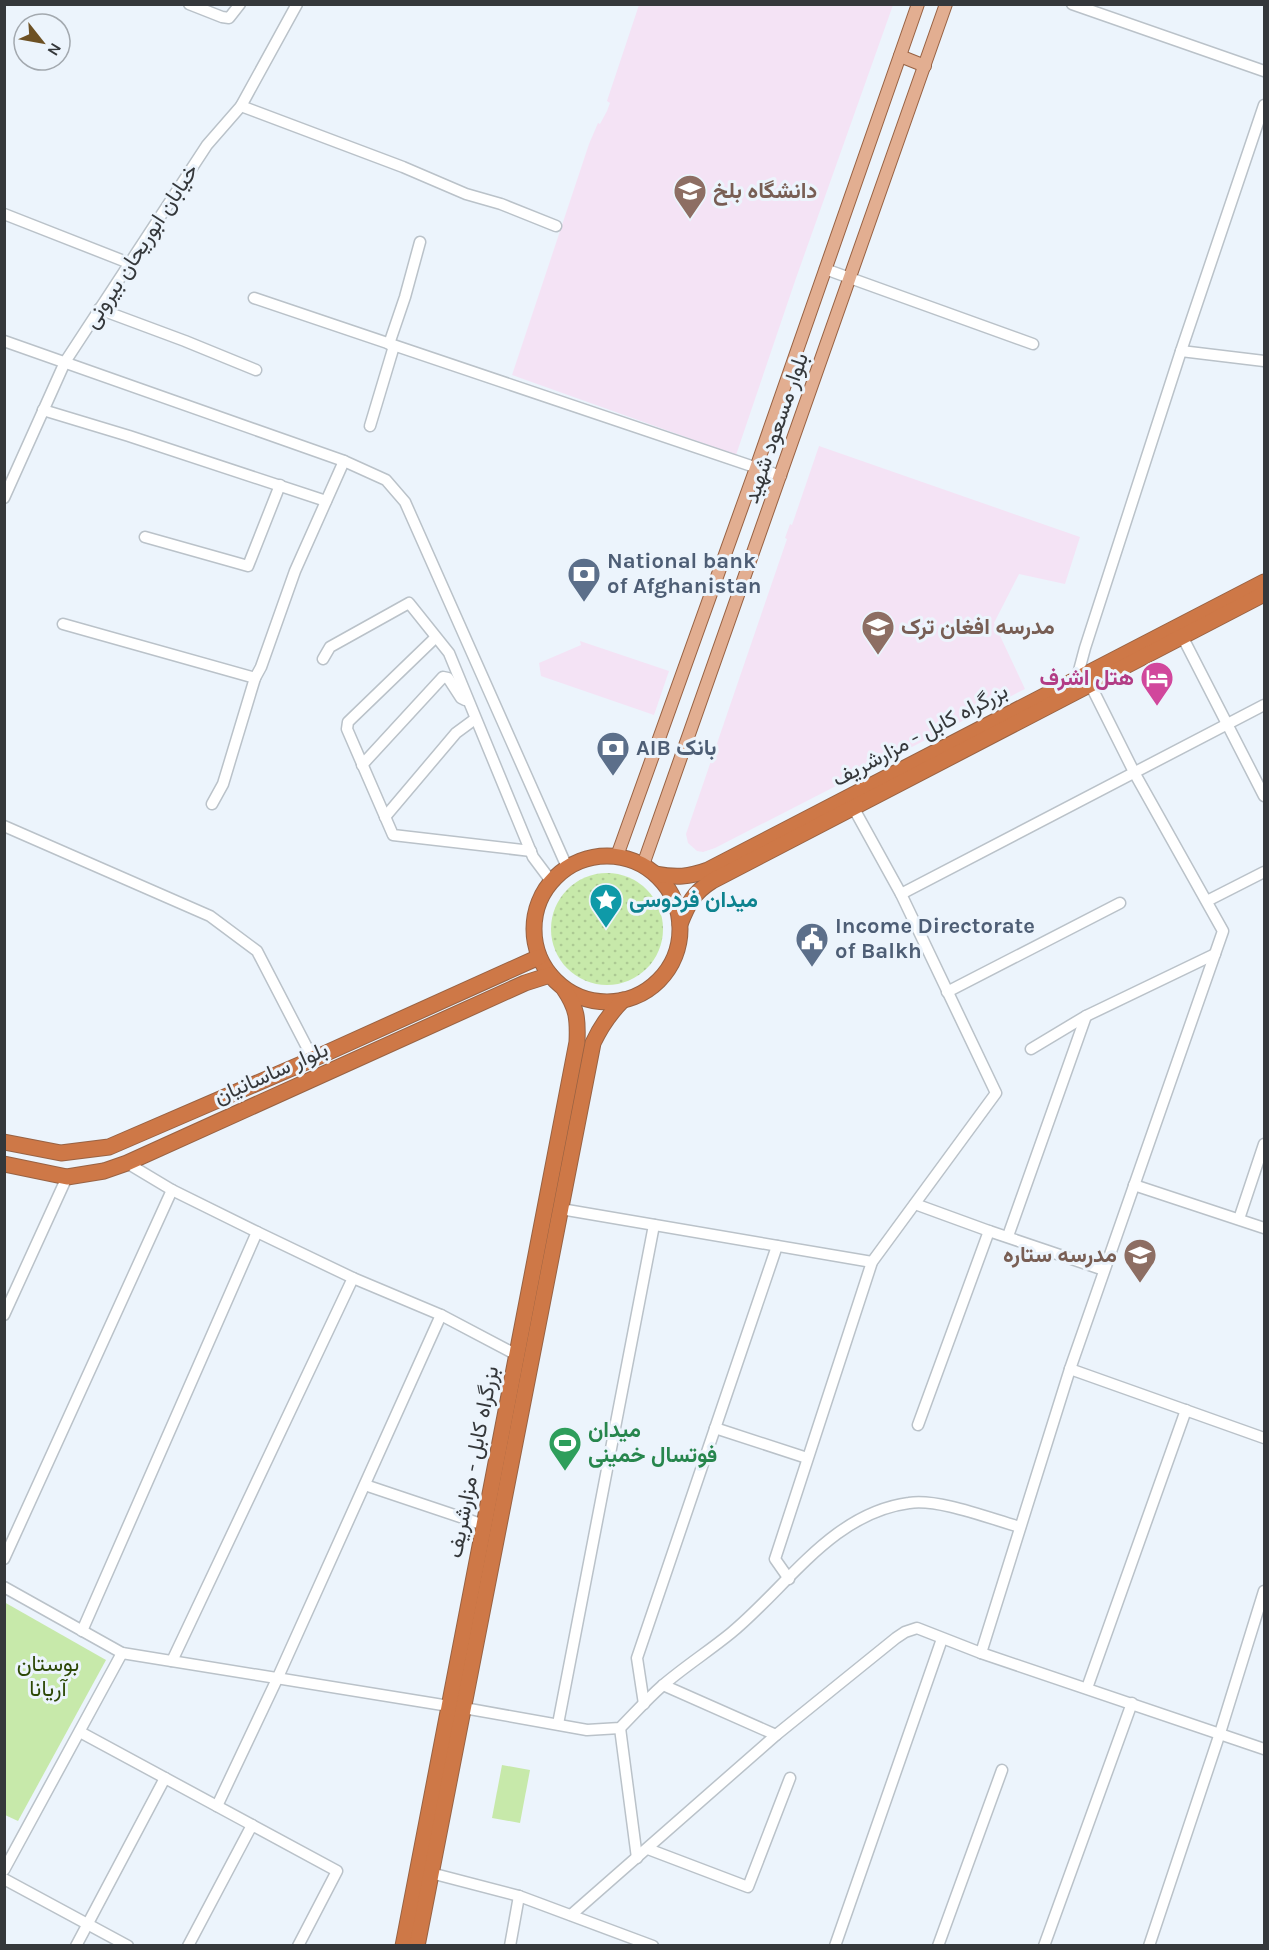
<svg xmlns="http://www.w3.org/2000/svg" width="1269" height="1950" viewBox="0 0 1269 1950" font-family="Karla,Vazirmatn,sans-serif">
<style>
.education{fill:#f4e3f5}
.grass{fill:url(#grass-dots)}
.green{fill:#c7e9aa}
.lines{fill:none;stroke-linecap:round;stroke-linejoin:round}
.minor-casing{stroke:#bac2c9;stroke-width:13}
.major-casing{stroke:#986243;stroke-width:14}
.highway-casing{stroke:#986243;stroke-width:17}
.minor{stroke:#fff;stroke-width:10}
.major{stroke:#e2ae91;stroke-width:12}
.highway{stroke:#ce7847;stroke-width:15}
.labels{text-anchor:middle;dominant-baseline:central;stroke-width:6;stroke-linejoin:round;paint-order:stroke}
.education-label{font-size:22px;font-weight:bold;fill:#785e54;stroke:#ecf4fc;text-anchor:start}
.street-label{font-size:22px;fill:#35383b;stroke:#ecf4fc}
.service-label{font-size:22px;font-weight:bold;fill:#4e5e75;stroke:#ecf4fc;text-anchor:start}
.hotel-label{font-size:22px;font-weight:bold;fill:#b23c85;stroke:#ecf4fc;text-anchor:end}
.culture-label{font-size:22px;font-weight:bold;fill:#0d838f;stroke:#ecf4fc;text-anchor:start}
.leisure-label{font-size:22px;font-weight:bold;fill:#27864d;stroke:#ecf4fc;text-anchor:start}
.park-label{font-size:22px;fill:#2c4806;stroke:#ecf4fc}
</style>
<defs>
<pattern id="grass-dots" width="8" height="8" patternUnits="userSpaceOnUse" patternTransform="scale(1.5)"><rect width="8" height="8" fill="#c7e9aa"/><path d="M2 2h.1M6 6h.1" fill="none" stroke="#acc993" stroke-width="1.8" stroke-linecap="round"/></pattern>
</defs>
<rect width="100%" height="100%" fill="#ecf4fc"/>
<g class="education">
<path d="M639,5H893L795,281L736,455L512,375L589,144L598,123L600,124L607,111L610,103L607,101Z"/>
<path d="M819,446L1080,537L1065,584L1019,574L994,623L1025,689L715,848L703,852L697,851L688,843L686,834L787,539L785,538L790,524L792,525Z"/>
<path d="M580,641L669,671L654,715L541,676L539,663L581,645Z"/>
</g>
<circle class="grass" cx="607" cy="929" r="56"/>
<g class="green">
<path d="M4,1602L106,1660L18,1821L5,1815Z"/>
<path d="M502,1765L530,1770L520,1823L492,1818Z"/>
</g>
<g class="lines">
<g class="minor-casing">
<g id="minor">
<path d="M189,4L222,17L229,18L240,4"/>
<path d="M1072,4L1264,71"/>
<path d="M241,106L403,167L466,194L501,204L556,226"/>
<path d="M4,214L129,263"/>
<path d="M825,269L1033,344"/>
<path d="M254,298L781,476"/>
<path d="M99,309L185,341L256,370"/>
<path d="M4,341L344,461L386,480L405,502L567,867"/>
<path d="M389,344L405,297L420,242"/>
<path d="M1181,351L1264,361"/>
<path d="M43,410L129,436L326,501"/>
<path d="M370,426L394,346"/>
<path d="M4,498L65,362L207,145L241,106L297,4"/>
<path d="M145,537L248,566L280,485"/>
<path d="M63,624L255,678L261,667L295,571L344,461"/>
<path d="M1182,636L1264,796"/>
<path d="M435,638L348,722L347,729L393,835L531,851"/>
<path d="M323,659L330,647L409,603L449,653L533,857L551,881"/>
<path d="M1077,678L1085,648L1181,351L1264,105"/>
<path d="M362,765L443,677L448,678L461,698L465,700"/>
<path d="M212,804L223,784L255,678"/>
<path d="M385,817L456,733L475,719"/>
<path d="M4,826L210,916L257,951L313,1059"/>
<path d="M901,894L1264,705"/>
<path d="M1207,901L1264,872"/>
<path d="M947,992L1120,903"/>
<path d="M1031,1049L1086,1016L1215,954"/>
<path d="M127,1163L172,1190L257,1232L353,1278L441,1315L517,1355"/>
<path d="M1134,1185L1264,1228"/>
<path d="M915,1204L989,1231L1104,1270"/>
<path d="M561,1209L872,1262"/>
<path d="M1239,1219L1264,1144"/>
<path d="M1008,1236L1086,1016"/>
<path d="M4,1315L67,1177"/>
<path d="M1070,1369L1264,1438"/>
<path d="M918,1425L989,1231"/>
<path d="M715,1428L807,1458"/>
<path d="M365,1485L484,1525"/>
<path d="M4,1559L172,1190"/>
<path d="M789,1579L775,1559L872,1262L996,1093L901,894L853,807"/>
<path d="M4,1587L122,1653L449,1706"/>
<path d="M82,1631L257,1232"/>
<path d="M981,1653L1070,1369L1223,931L1135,774L1090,684"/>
<path d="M172,1661L353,1278"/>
<path d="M663,1685L776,1735"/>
<path d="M1087,1688L1186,1410"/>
<path d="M644,1704L637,1658L777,1246"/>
<path d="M464,1708L587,1730L620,1728C634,1714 647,1699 662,1686C684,1667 709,1651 731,1633C787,1587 832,1513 909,1503C938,1498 991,1519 1020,1527"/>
<path d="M558,1724L654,1225"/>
<path d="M620,1728L637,1858"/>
<path d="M80,1732L337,1871L298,1946"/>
<path d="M217,1806L278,1677L441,1315"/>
<path d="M648,1849L748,1887L790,1778"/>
<path d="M4,1870L122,1653"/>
<path d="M427,1872L519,1896L653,1946"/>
<path d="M4,1879L128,1946"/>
<path d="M571,1915L776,1735L896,1638L905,1632L917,1628L981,1653L1264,1749"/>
<path d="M76,1946L165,1778"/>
<path d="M188,1946L252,1825"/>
<path d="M510,1946L519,1896"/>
<path d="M835,1946L942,1639"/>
<path d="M938,1946L1002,1770"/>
<path d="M1044,1946L1132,1703"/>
<path d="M1149,1946L1220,1733L1264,1591"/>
</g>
</g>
<g class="major-casing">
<g id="major">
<path d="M900,56L925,66"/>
<path d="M617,856L756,468L918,4"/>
<path d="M643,865L946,4"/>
</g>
</g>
<g class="highway-casing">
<g id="highway">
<circle cx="607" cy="929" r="73"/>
<path d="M656,874C676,878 689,877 708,870L1264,582"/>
<path d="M680,924C688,904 693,893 712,881L1264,594"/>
<path d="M4,1142L61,1153L109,1147L313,1059L539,957"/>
<path d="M4,1164L67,1177L104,1171L127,1163L525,983L550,975"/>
<path d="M403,1946L577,1042C578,1019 577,1008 564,989"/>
<path d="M417,1946L593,1043C601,1026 610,1013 623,1000"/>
</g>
</g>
<use href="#minor" class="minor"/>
<use href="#major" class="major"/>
<use href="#highway" class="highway"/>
</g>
<defs>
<g id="university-pin" transform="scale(1.725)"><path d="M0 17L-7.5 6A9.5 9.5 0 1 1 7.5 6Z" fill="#8d6e63" stroke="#ecf4fc"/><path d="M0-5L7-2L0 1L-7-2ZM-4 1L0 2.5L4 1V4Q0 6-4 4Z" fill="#fff"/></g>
<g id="bank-pin" transform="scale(1.725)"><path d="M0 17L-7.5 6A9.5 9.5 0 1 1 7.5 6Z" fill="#5c6f8a" stroke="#ecf4fc"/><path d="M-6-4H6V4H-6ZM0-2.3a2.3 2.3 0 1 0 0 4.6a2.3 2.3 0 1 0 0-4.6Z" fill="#fff"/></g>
<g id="school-pin" transform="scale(1.725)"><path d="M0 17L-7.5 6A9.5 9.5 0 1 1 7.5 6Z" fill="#8d6e63" stroke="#ecf4fc"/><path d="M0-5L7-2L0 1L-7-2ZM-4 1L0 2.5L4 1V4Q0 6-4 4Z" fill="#fff"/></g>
<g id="hotel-pin" transform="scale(1.725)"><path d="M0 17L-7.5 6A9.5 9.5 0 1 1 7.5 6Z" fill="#d1479c" stroke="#ecf4fc"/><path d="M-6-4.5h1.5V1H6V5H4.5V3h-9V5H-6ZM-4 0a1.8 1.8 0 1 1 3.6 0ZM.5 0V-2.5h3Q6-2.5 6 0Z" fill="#fff"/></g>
<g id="sight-pin" transform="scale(1.725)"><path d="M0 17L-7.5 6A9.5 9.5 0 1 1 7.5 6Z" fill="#0f9aa8" stroke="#ecf4fc"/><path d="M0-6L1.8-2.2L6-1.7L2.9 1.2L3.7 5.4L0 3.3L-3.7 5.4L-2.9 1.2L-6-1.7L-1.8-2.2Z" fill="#fff"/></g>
<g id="civic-pin" transform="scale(1.725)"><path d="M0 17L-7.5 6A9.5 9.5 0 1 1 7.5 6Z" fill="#5c6f8a" stroke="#ecf4fc"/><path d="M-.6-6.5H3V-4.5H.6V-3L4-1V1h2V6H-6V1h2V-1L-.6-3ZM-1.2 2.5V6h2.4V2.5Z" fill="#fff"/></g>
<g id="stadium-pin" transform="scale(1.725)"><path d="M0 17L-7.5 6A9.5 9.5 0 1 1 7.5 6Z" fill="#2e9e5b" stroke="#ecf4fc"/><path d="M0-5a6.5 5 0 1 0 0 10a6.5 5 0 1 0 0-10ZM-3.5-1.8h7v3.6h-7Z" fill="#fff"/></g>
</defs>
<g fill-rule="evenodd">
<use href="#university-pin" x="690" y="191"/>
<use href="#bank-pin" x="584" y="574"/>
<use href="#school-pin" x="878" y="627"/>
<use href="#hotel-pin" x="1157" y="678"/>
<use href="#bank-pin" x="613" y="748"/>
<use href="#sight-pin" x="606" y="900"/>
<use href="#civic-pin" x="812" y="939"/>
<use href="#school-pin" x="1140" y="1255"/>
<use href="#stadium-pin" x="565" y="1443"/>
</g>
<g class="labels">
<g class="education-label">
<text x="713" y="191">دانشگاه بلخ</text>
<text x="901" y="627">مدرسه افغان ترک</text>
<text x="1117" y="1255" text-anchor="end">مدرسه ستاره</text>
</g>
<g class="street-label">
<text transform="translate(141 246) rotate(-57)">خیابان ابوریحان بیرونی</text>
<text transform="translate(776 428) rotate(-71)">بلوار مسعود شهید</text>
<text transform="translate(920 735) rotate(-28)">بزرگراه کابل - مزارشریف</text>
<text transform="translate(271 1073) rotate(-24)">بلوار ساسانیان</text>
<text transform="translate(473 1462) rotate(-79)">بزرگراه کابل - مزارشریف</text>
</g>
<g class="service-label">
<text x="607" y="561">National bank<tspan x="607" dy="25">of Afghanistan</tspan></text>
<text x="636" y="748">AIB بانک</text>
<text x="835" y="926">Income Directorate<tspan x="835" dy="25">of Balkh</tspan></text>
</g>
<g class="hotel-label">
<text x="1134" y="678">هتل اشرف</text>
</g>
<g class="culture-label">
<text x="629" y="900">میدان فردوسی</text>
</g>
<g class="leisure-label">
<text x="588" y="1430">میدان<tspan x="588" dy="25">فوتسال خمینی</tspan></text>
</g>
<g class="park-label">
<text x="48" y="1664">بوستان<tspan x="48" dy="25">آریانا</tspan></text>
</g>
</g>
<rect width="1269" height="1950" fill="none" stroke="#35383b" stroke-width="12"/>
<g transform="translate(42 42) rotate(121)"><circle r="28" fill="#ecf4fc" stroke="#a3a9af" stroke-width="1.5"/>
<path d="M0-4.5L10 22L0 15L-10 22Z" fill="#6d5124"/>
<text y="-9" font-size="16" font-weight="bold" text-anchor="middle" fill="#35383b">N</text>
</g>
</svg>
